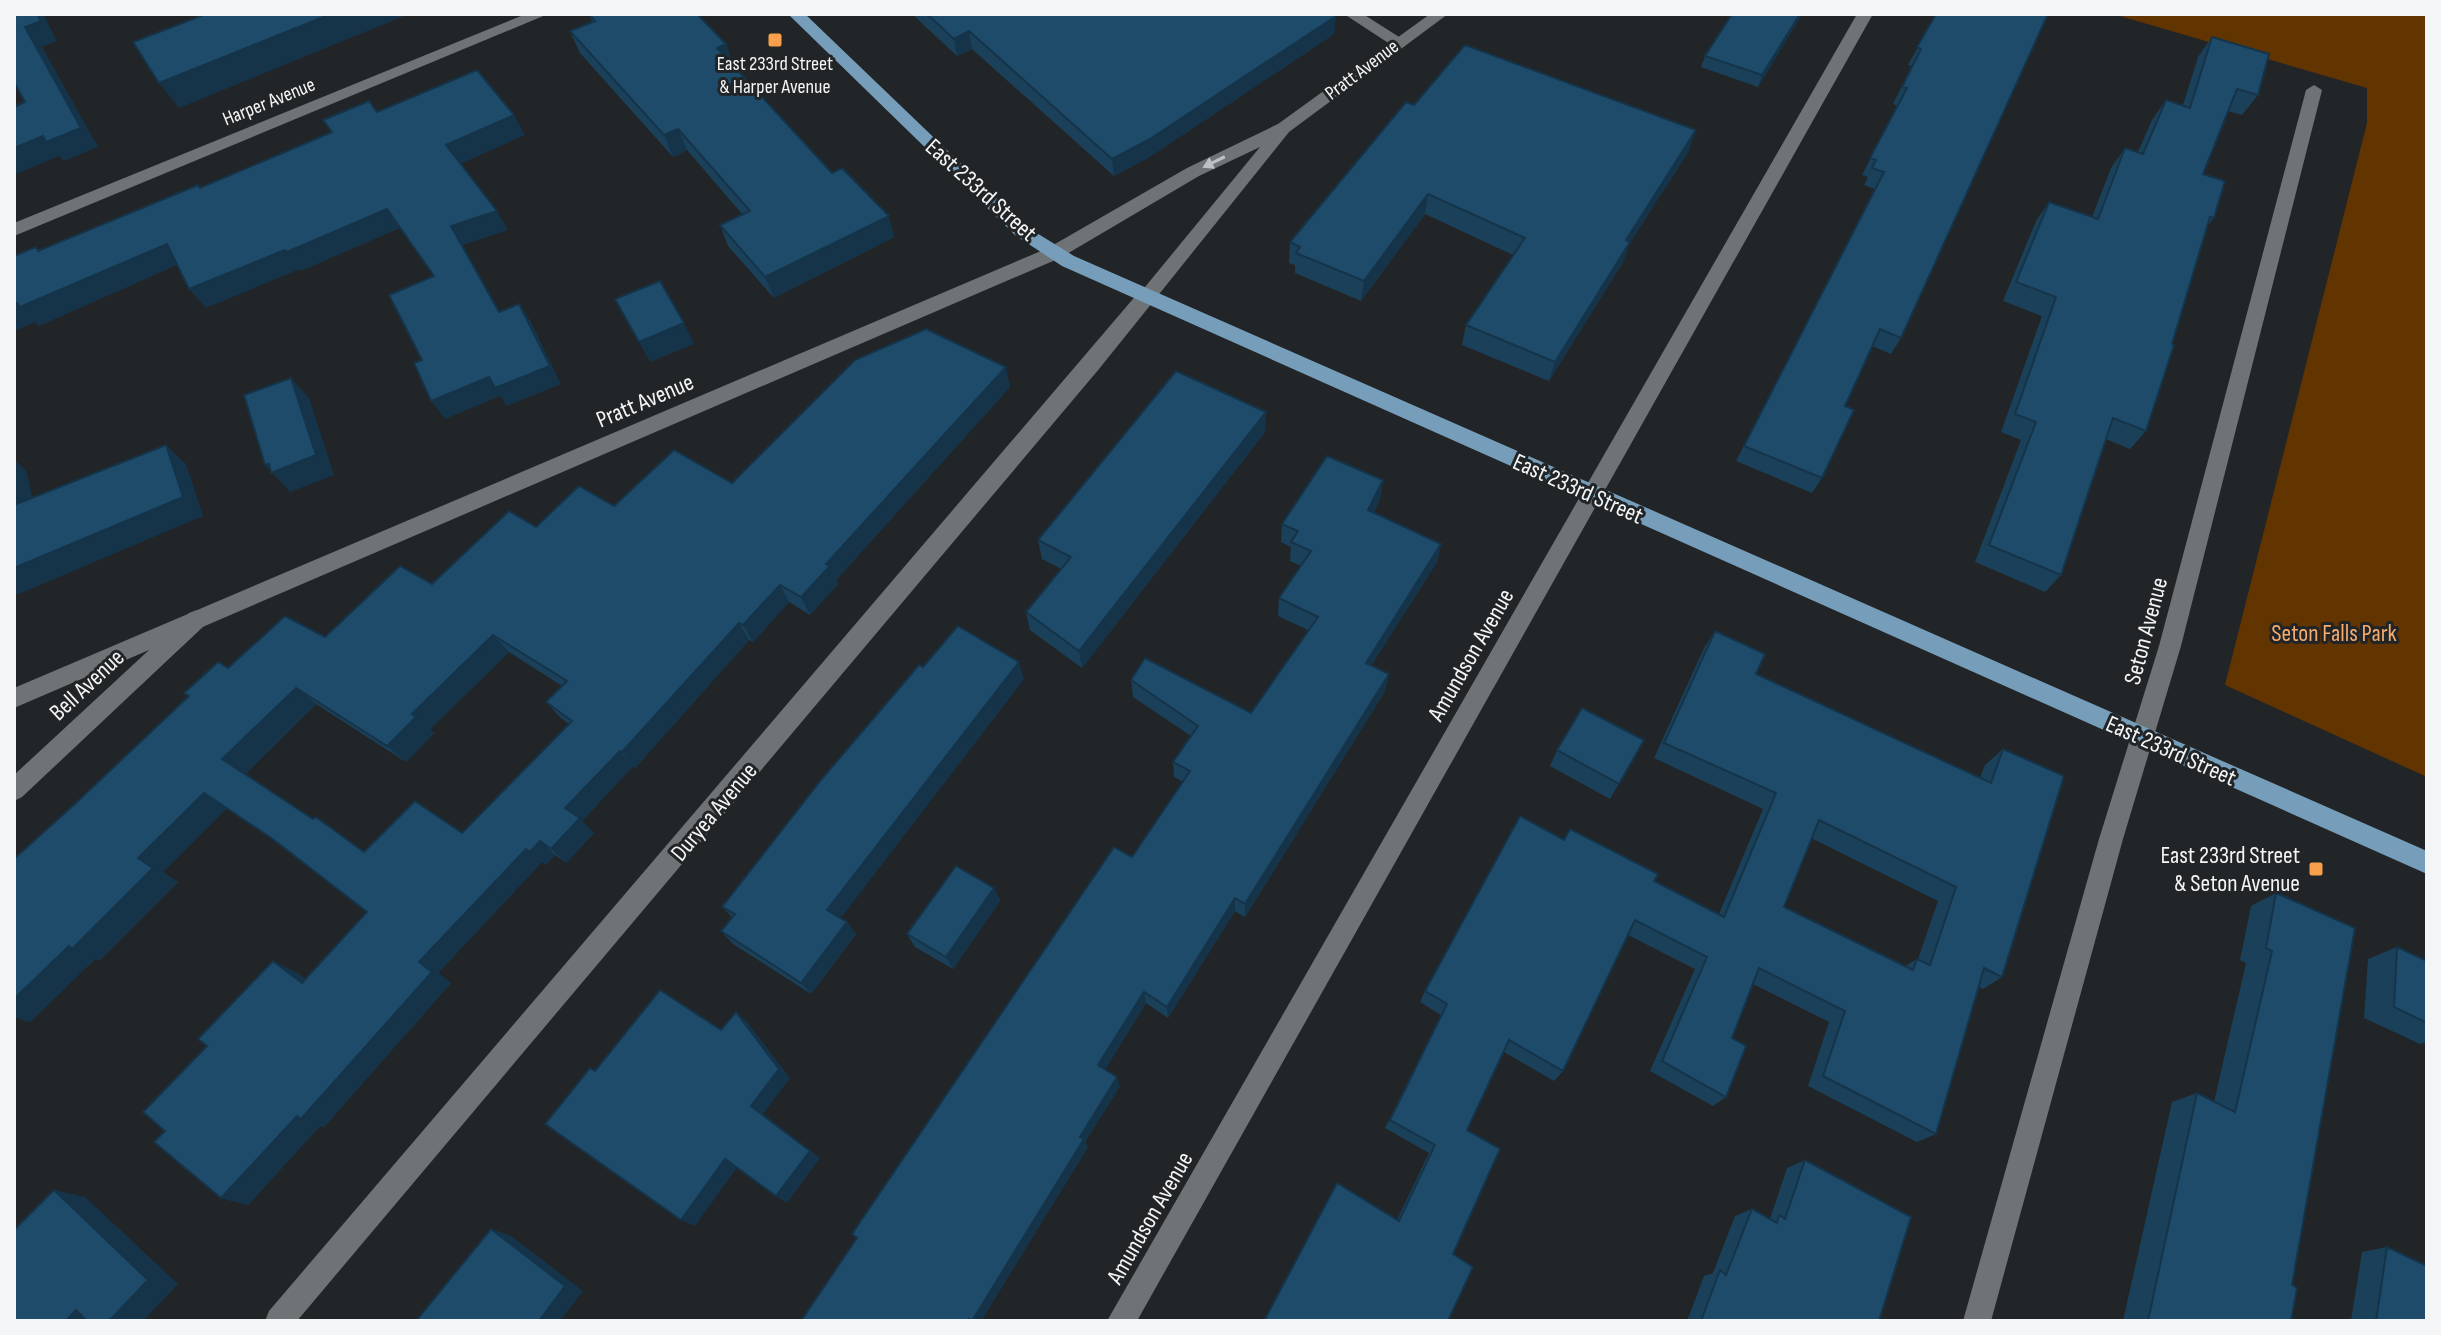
<svg xmlns="http://www.w3.org/2000/svg" width="2441" height="1335" viewBox="0 0 2441 1335" font-family="'Sofia Sans Condensed',sans-serif">
<style>
.green{fill:#623400}
.lines{fill:none;stroke-linecap:round;stroke-linejoin:round}
.minor{fill:#6f7376;fill-rule:evenodd}
.tertiary{fill:#6f7376;fill-rule:evenodd}
.primary{fill:#769ebb;fill-rule:evenodd}
.wall{fill:#1a405a;fill-rule:evenodd}
.shaded-wall{fill:#15344a}
.building{fill:#1e4b69;stroke:#15344a;stroke-width:2;fill-rule:evenodd}
.oneway{fill:#bec1c3}
.poi-dot{fill:#f9a04d;stroke:#222527;stroke-width:3}
.labels{text-anchor:middle;dominant-baseline:central;stroke-width:6;stroke-linejoin:round;paint-order:stroke}
.far-poi-label{font-size:20px;fill:#f3f5f6;stroke:#222527}
.far-street-label{font-size:20px;fill:#f3f5f6;stroke:#222527}
.street-label{font-size:24px;fill:#f3f5f6;stroke:#222527}
.park-label{font-size:24px;fill:#f6ac6d;stroke:#222527}
.poi-label{font-size:24px;fill:#f3f5f6;stroke:#222527;text-anchor:end}
</style>
<rect width="100%" height="100%" fill="#222527"/>
<path class="green" d="M2113,14H2427V777L2225,685L2367,123V88Z"/>
<g class="lines">
<g class="minor">
<path d="M526,14H548L14,236V223Z"/>
<path d="M1344,14H1363L1407,42L1405,46H1393Z"/>
<path d="M1857,14H1873L1137,1321H1107Z"/>
<path d="M2314,85L2322,90L2181,646L2123,839L1991,1321H1963L2099,839L2159,646L2306,90Z"/>
<path d="M1145,291L1154,298L1152,303L1099,369L297,1321H265L269,1311L1138,293Z"/>
<path d="M197,610L205,613L208,619L205,625L22,797L14,801V775L189,613Z"/>
</g>
<path class="tertiary" d="M1430,14H1448L1289,132L1152,303L1145,305L1136,298L1260,147L1199,176L1060,258L14,708V688L1048,248L1187,168L1278,124Z"/>
<path class="primary" d="M788,14H805L1027,227L1074,256L2427,851V874L1062,266L1015,235Z"/>
</g>
<g class="wall">
<path d="M589,14L726,44L734,66L832,173L894,237L774,298L728,246L720,225L742,214L687,150L673,157L580,53L570,31L592,22Z"/>
<path d="M912,14H1332L1334,34L1151,156L1114,176L972,49L957,56Z"/>
<path d="M1802,14L1758,87L1701,67L1705,56Z"/>
<path d="M1936,14L1901,338L1891,354L1872,346L1845,406L1822,478L1812,493L1736,461L1875,189L1864,185L1868,177L1862,175L1898,106L1893,104L1912,66L1908,65Z"/>
<path d="M2212,37L2258,95L2242,115L2228,111L2203,174L2214,218L2207,226L2146,431L2130,449L2106,439L2061,575L2045,592L1975,562L2021,440L2001,432L2042,316L2003,301L2036,221L2049,202L2092,217L2111,168L2125,148L2138,152L2152,120L2166,100L2183,105L2198,57Z"/>
<path d="M1414,105L1689,151L1629,244L1623,262L1549,381L1462,345L1466,325L1513,255L1425,214L1361,301L1295,273V265L1289,263L1290,242Z"/>
<path d="M1010,387L836,580L838,584L810,615L789,602L753,642L749,640L635,768L633,766L582,821L594,833L566,863L555,855L546,865L542,862L438,973L451,983L324,1127L320,1126L248,1205L221,1198L165,1131L296,972L305,979L367,912L274,840L227,808L163,872L178,882L100,960L95,959L30,1022L14,1017V859L228,668L325,637L432,584L536,527L614,506L732,483ZM509,652L562,686L546,702L561,718L569,724L462,833L364,851L313,819L245,774L316,704L406,762L434,733L430,729Z"/>
<path d="M1266,412L1265,432L1082,668L1030,630L1026,612L1061,569L1042,559L1038,540Z"/>
<path d="M1383,480L1380,499L1374,512L1441,544L1437,562L1371,666L1389,674L1385,691L1245,917L1235,911L1168,1018L1146,1003L1105,1069L1120,1086L1085,1142L1088,1147L981,1321H801L1132,857L1183,782L1174,777L1173,762L1191,736L1133,697L1131,680L1251,713L1308,630L1278,616L1279,598L1301,566L1290,561L1291,547L1281,542L1282,524Z"/>
<path d="M1715,631L1756,674L1980,778L1985,765L2003,749L2002,977L1983,989L1979,987L1936,1134L1917,1142L1808,1086L1829,1022L1753,984L1732,1038L1726,1097L1713,1106L1650,1071L1695,969L1628,935L1563,1071L1554,1081L1504,1052L1467,1130L1453,1254L1397,1220L1429,1153L1385,1128L1441,1015L1420,1002L1425,991L1564,840L1654,881L1719,914L1763,809L1654,758L1704,648ZM1811,838L1938,901L1918,959H1917L1905,966L1784,907Z"/>
<path d="M923,667L1024,679L840,918L847,922L856,934L811,994L733,944L721,931L732,917L722,907Z"/>
<path d="M1644,740L1610,799L1550,766L1557,750Z"/>
<path d="M994,888L1000,901L953,969L915,947L907,934Z"/>
<path d="M2276,893L2292,1285L2291,1321H2123L2172,1102L2197,1093L2214,1102L2246,963L2240,960L2251,906Z"/>
<path d="M2397,947L2427,961V1042L2420,1044L2364,1018L2368,959Z"/>
<path d="M1805,1160L1879,1321H1687L1704,1276L1713,1273L1735,1216L1752,1209L1770,1219L1787,1168Z"/>
<path d="M2387,1247L2427,1321H2351L2362,1252Z"/>
</g>
<g class="shaded-wall">
<path d="M37,14H43L57,41L42,47L98,147L64,161L59,156L14,175V148L43,136L25,27Z"/>
<path d="M331,14H409L179,108L159,83Z"/>
<path d="M1800,14H1802L1758,87L1762,75Z"/>
<path d="M1336,16L1334,34L1151,156L1114,176L1112,159Z"/>
<path d="M969,31L972,49L957,56L954,39Z"/>
<path d="M726,44L734,66L717,48Z"/>
<path d="M514,115L525,135L458,165L446,145Z"/>
<path d="M678,129L687,150L673,157L664,135Z"/>
<path d="M1696,130L1689,151L1629,244L1623,262L1549,381L1555,362L1626,240Z"/>
<path d="M1428,194L1425,214L1361,301L1364,281Z"/>
<path d="M387,209L400,228L301,271L300,269L206,308L189,289Z"/>
<path d="M497,211L508,230L463,245L510,330L499,312L451,226Z"/>
<path d="M889,216L894,237L774,298L765,277Z"/>
<path d="M167,244L184,262L39,326L35,322L14,331V304Z"/>
<path d="M519,304L531,322L561,384L507,406L500,396L445,419L431,401Z"/>
<path d="M684,323L694,344L650,362L639,342Z"/>
<path d="M1006,367L1010,387L836,580L838,584L810,615L801,597L826,564Z"/>
<path d="M291,378L309,398L334,475L290,492L265,465Z"/>
<path d="M1266,412L1265,432L1082,668L1079,651Z"/>
<path d="M166,445L186,464L203,516L14,596V568Z"/>
<path d="M14,460L26,470L38,523L14,505Z"/>
<path d="M1383,480L1380,499L1365,529L1368,510Z"/>
<path d="M1441,544L1437,562L1362,680L1366,663Z"/>
<path d="M780,585L789,602L753,642L743,625Z"/>
<path d="M739,623L749,640L635,768L622,752Z"/>
<path d="M493,635L509,652L430,729L434,733L406,762L387,746L412,714Z"/>
<path d="M1019,662L1024,679L837,923L827,910Z"/>
<path d="M1389,674L1385,691L1245,917V904Z"/>
<path d="M296,688L316,704L245,775L222,759Z"/>
<path d="M620,751L633,766L582,821L594,833L566,863L551,849L565,808Z"/>
<path d="M204,793L227,808L163,872L178,882L100,960L95,959L30,1022L14,1017V999L138,858Z"/>
<path d="M540,841L555,855L546,865L530,852Z"/>
<path d="M526,849L542,862L438,973L451,983L324,1127L320,1126L248,1205L221,1198L419,962Z"/>
<path d="M994,888L1000,901L953,969L946,957Z"/>
<path d="M1235,898V911L1168,1018L1167,1007Z"/>
<path d="M847,922L856,934L811,994L801,983Z"/>
<path d="M273,961L296,972L324,994L302,983Z"/>
<path d="M1144,992L1146,1003L1102,1075L1098,1065Z"/>
<path d="M736,1012L747,1022L790,1078L763,1114L820,1158L787,1203L776,1196L751,1106Z"/>
<path d="M1117,1077L1120,1086L1085,1142L1088,1147L981,1321H968Z"/>
<path d="M725,1159L738,1166L695,1226L681,1220Z"/>
<path d="M54,1190L85,1197L178,1284L143,1321H109Z"/>
<path d="M491,1229L510,1235L583,1291L560,1321H539Z"/>
<path d="M76,1310L101,1321H66Z"/>
</g>
<g class="building">
<path d="M14,14H37L41,21L25,27L81,128L46,142L43,136L14,148V107L25,102L14,82Z"/>
<path d="M206,14H331L159,83L133,42Z"/>
<path d="M589,14H697L726,44L717,48L832,173L842,168L889,216L765,277L720,225L750,211L678,129L664,135L570,31L595,21Z"/>
<path d="M927,14H1332L1336,16L1150,139L1112,159L969,31L954,39Z"/>
<path d="M1732,14H1800L1762,75L1705,56Z"/>
<path d="M1936,14H2048L1901,338L1880,329L1845,406L1854,410L1822,478L1744,446L1884,172L1872,168L1876,160L1870,158L1907,88L1902,87L1921,49L1917,47Z"/>
<path d="M2212,37L2269,54L2258,95L2237,89L2203,174L2225,181L2214,218L2210,217L2172,344L2174,345L2146,431L2113,418L2061,575L1989,545L2036,422L2015,414L2056,297L2016,282L2049,202L2098,219L2125,148L2143,154L2166,100L2190,108Z"/>
<path d="M1465,45L1696,130L1626,240L1630,242L1555,362L1466,325L1525,238L1428,194L1364,281L1296,253L1300,247L1290,242L1406,102L1414,105Z"/>
<path d="M477,70L514,115L446,145L497,211L451,226L499,312L519,304L550,366L495,388L489,377L431,401L414,363L422,360L389,295L434,276L387,209L287,252L285,250L189,289L167,244L20,307L17,303L14,304V256L36,247L38,251L198,185L200,188L332,132L323,120L369,101L377,112Z"/>
<path d="M660,281L684,323L639,342L615,299Z"/>
<path d="M926,329L1006,367L826,564L830,566L801,597L780,585L743,625L739,623L622,752L620,751L565,808L580,818L551,849L540,841L530,852L526,849L419,962L432,972L301,1119L297,1116L221,1198L154,1142L165,1131L143,1112L207,1046L198,1039L273,961L302,983L367,912L274,840L204,793L138,858L153,868L72,949L69,946L14,999V859L77,802L189,696L184,693L218,662L228,668L285,616L325,637L400,566L432,584L509,511L536,527L579,486L614,506L674,450L732,483L855,360ZM493,635L567,681L546,702L572,721L462,833L415,801L364,852L316,817L313,819L222,759L296,688L387,746L416,717L412,714Z"/>
<path d="M1176,371L1266,412L1079,651L1026,612L1071,557L1038,540Z"/>
<path d="M291,378L316,455L271,473L269,464L265,465L244,395Z"/>
<path d="M166,445L183,497L14,568V504V505Z"/>
<path d="M1327,456L1383,480L1368,510L1441,544L1366,663L1389,674L1245,904L1235,898L1167,1007L1144,992L1098,1065L1117,1077L1080,1137L1084,1139L972,1321L969,1319L968,1321H801L857,1238L852,1234L1114,847L1132,857L1190,771L1173,762L1198,726L1131,680L1145,658L1251,713L1318,617L1279,598L1311,551L1291,542L1298,531L1282,524Z"/>
<path d="M958,626L1019,662L827,910L847,922L801,983L721,931L735,914L722,907L821,780L919,665L923,667Z"/>
<path d="M1715,631L1765,654L1756,674L1991,783L2003,749L2064,776L2002,977L1984,968L1936,1134L1823,1076L1845,1011L1759,968L1732,1038L1746,1046L1726,1097L1662,1061L1707,957L1635,920L1563,1071L1509,1040L1467,1130L1500,1149L1453,1254L1473,1267L1448,1321H1264L1337,1183L1399,1221L1435,1145L1390,1120L1447,1004L1425,991L1520,816L1564,840L1570,829L1658,874L1654,881L1724,917L1776,793L1664,743ZM1819,820L1956,887L1930,965L1917,959L1913,970L1784,907Z"/>
<path d="M1582,708L1644,740L1619,784L1557,750Z"/>
<path d="M956,866L994,888L946,957L907,934Z"/>
<path d="M2276,893L2355,928L2292,1285L2297,1288L2291,1321H2148L2197,1093L2235,1112L2272,951L2266,948Z"/>
<path d="M2397,947L2427,961V1023L2394,1007Z"/>
<path d="M660,990L721,1030L736,1012L779,1069L751,1106L810,1151L776,1196L725,1159L681,1220L545,1124L590,1068L595,1071Z"/>
<path d="M1805,1160L1911,1217L1879,1321H1701L1720,1270L1726,1275L1752,1209L1777,1223L1779,1215L1785,1219Z"/>
<path d="M54,1190L148,1280L109,1321H87L76,1310L66,1321H14V1230Z"/>
<path d="M491,1229L565,1286L539,1321H416Z"/>
<path d="M2387,1247L2427,1266V1321H2376Z"/>
</g>
<defs><path id="oneway-solid" d="M-6-.8H1V-3.2L6.5 0L1 3.2V.8H-6Z" transform="scale(2)"/></defs>
<use class="oneway" href="#oneway-solid" transform="translate(1214 162) rotate(154)"/>
<g class="poi-dot">
<rect x="767" y="32" width="16" height="16" rx="4"/>
<rect x="2308" y="861" width="16" height="16" rx="4"/>
</g>
<g class="labels">
<g class="far-poi-label">
<text x="775" y="64">East 233rd Street<tspan x="775" dy="23">&amp; Harper Avenue</tspan></text>
</g>
<g class="far-street-label">
<text transform="translate(1362 70) rotate(-37)">Pratt Avenue</text>
<text transform="translate(269 102) rotate(-22)">Harper Avenue</text>
</g>
<g class="street-label">
<text transform="translate(981 190) rotate(42)">East 233rd Street</text>
<text transform="translate(645 401) rotate(-23)">Pratt Avenue</text>
<text transform="translate(1578 489) rotate(24)">East 233rd Street</text>
<text transform="translate(2146 631) rotate(-75)">Seton Avenue</text>
<text transform="translate(1471 655) rotate(-60)">Amundson Avenue</text>
<text transform="translate(87 685) rotate(-43)">Bell Avenue</text>
<text transform="translate(2171 751) rotate(24)">East 233rd Street</text>
<text transform="translate(714 812) rotate(-50)">Duryea Avenue</text>
<text transform="translate(1150 1218) rotate(-60)">Amundson Avenue</text>
</g>
<g class="park-label">
<text x="2334" y="633">Seton Falls Park</text>
</g>
<g class="poi-label">
<text x="2300" y="855">East 233rd Street<tspan x="2300" dy="28">&amp; Seton Avenue</tspan></text>
</g>
</g>
<rect width="2441" height="1335" fill="none" stroke="#f3f5f6" stroke-width="32"/>
</svg>
